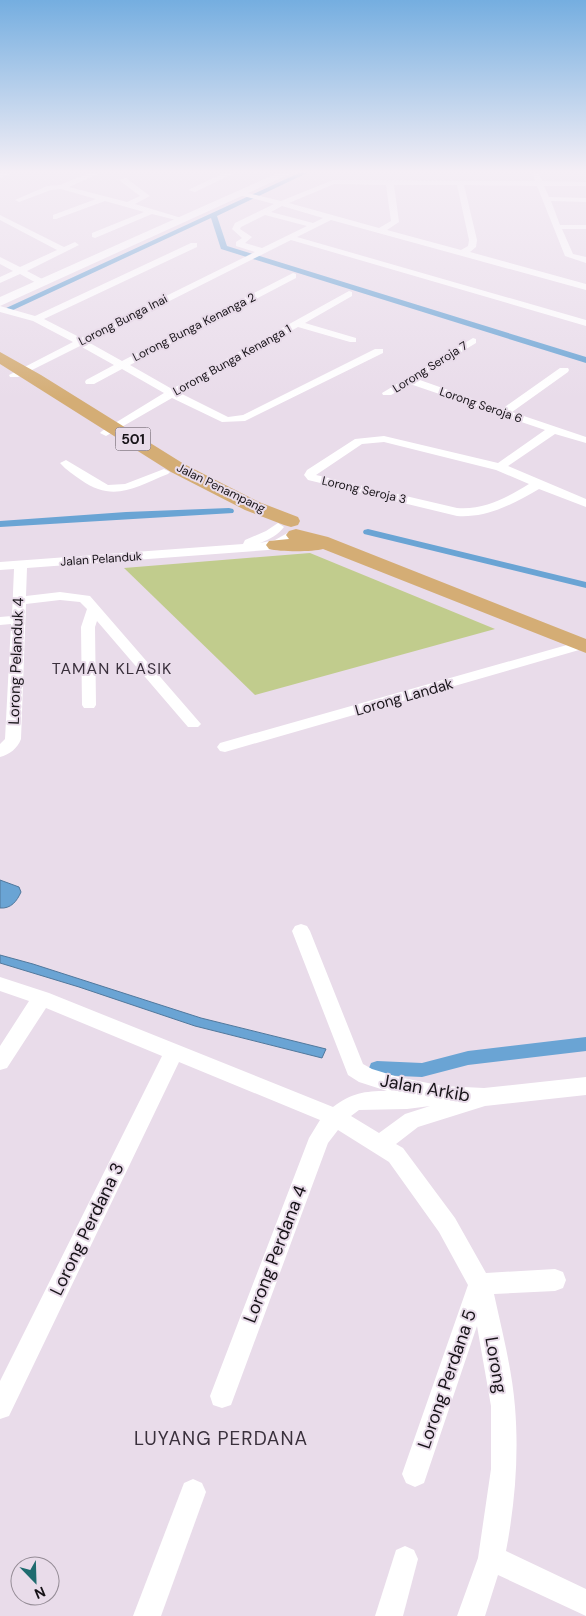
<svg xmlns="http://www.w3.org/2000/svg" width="586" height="1616" viewBox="0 0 586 1616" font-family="'DM Sans',sans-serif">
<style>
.green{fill:#c1cc8d}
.water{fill:#6aa4d4;stroke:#51789c}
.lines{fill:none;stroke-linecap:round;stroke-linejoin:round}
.canal{fill:#6aa4d4;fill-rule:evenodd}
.street{fill:#fff;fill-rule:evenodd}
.secondary{fill:#fff;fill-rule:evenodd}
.primary{fill:#d4ad75;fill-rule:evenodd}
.labels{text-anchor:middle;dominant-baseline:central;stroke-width:4;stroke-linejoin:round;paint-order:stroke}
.far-street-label{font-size:12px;fill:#171318;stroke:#e9dcea}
.shield{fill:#e9dcea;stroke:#564f57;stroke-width:1}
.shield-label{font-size:14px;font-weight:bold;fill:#171318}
.street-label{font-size:15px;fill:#171318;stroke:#e9dcea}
.neighbourhood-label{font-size:16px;letter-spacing:1px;fill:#3a303c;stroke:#e9dcea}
.near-street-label{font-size:18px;fill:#171318;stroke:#e9dcea}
.near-neighbourhood-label{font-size:19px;letter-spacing:1px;fill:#3a303c;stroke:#e9dcea}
</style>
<rect width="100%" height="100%" fill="#e9dcea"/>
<path class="green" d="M310,553L495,629L255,695L124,568Z"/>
<g class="water">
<path d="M0,880L19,887L21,892C17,901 11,909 0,908Z"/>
<path d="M0,955L33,964L201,1018L326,1049L322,1058L195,1026L79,987L0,963Z"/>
</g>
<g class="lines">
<g class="canal">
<path d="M299,173H307L217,216L227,246L586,357V363L221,249L211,218L11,311L4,309Z"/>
<path d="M229,508L233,509L234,511L233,513L0,527V521L126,512Z"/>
<path d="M368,529L586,582V588L364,534L363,532L364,530Z"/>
<path d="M586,1037V1051L468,1065L422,1077L377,1075L371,1073L369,1068L371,1063L377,1061L422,1063L468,1051Z"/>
</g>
<g class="street">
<path d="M0,173H12L0,178Z"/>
<path d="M89,173H100L69,187L127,202L140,196L119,180L126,178L150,196L135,204L188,220L184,222L152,214L95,238L92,237V233L144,212L105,201L56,219H53V215L96,199L61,189L51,190L19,202L15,200L47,186L60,185Z"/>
<path d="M224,173H234L195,192L188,190Z"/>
<path d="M533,173H539L542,181L586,182V186H544L549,197L586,198V202L551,201L560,225H586V229H562L573,254L586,257V263L565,256L537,186L464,185L477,240L476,247L470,252L586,284V290L331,220L297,237L586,320V326L291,240L88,342L122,361L293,273L296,274V278L130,365L172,389L349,291L352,292V296L305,323L356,338V342H350L298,327L180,393L228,417L243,415L375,349H383V353L245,421L222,422L172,398L106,436L100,433L102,431L164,393L122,369L94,384H86L85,382L86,380L114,365L80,346L18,377H10L9,375L73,342L33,321L0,312V306L35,316L191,243H197V247L44,319L81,338L255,252L236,246V242L242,238L232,229L235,223L274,204L239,195V191L281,201L333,180L535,181ZM334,184L386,185L391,221L379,228L289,203ZM394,185H457L469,240L468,246L461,250L387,230L399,222ZM282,206L323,218L313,223L271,212ZM265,215L307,226L262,248L245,243L252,237L240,229L241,227Z"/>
<path d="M0,215L64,247L75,242L79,245L27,271L46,281V285H40L20,274L0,283V277L13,271L0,264V257L20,267L57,250L0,220Z"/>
<path d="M473,338L476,339V343L417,379L502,409L560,368H568L569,370L568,372L512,412L586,437V443L555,434L508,466L586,499V507L539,489C513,504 488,518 457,516L308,480L304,475L307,470L355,439L384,436L498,463L545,430L410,384L391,395H383L382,393ZM384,442L496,470L529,484C506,498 485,510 457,508L316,475L362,444Z"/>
<path d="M66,460L108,485L125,484L164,469L170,472L168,474C135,487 114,503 81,480C74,475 66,470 60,463Z"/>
<path d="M278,523L284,527C278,535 270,539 260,543L275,540L291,531L297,535L283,546L268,550L27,568L26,596L60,592L90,596L201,724L198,727H188L97,621L95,627L96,705L94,708H84L82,705L81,627L87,609L80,602L60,600L26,604L21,739C18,748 9,755 0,757V744L5,739L11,624L0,625V617L12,616L14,569L0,570V562L243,544L245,540L266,531Z"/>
<path d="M581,641L586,642V648L225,752L220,751L217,747L220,743Z"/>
<path d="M301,924L307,926L310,931L363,1064L372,1069L398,1077L443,1086L484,1088L586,1077V1095L485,1106L418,1127L396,1144L403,1148L455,1218L486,1273L555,1269L563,1272L566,1280L563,1288L555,1291L494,1294C502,1331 512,1369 515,1407C519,1455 515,1504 506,1551L586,1589V1616L498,1575L485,1616H457L478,1558L491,1469V1406L477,1326L424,1483L415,1487L406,1483L402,1474L468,1285L439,1232L389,1162L338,1130L328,1143L231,1405L222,1408L213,1405L210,1396L309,1138L320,1120L179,1062L9,1416L0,1419V1381L162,1056L46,1008L7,1068L0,1070V1046L29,1001L0,991V977L49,993L333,1107C352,1093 364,1091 387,1091L359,1082L348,1075L292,931L295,926ZM430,1106L405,1114L379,1133L351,1116L359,1110L407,1109Z"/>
<path d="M193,1479L202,1483L206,1492L161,1616H133L184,1483Z"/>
<path d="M405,1546L414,1550L418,1559L403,1616H375L396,1550Z"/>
</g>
<path class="secondary" d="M278,173H292L0,306V297Z"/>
<g class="primary">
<path d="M0,352L41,375L184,464L259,502L298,517L300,521L298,525L291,527L284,525L245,510L171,472L0,364Z"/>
<path d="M296,529L328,537L586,639V653L323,549C313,552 280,552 269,549L266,545L269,541L289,539L286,535L289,531Z"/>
</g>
</g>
<linearGradient id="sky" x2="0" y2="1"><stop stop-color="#75aee0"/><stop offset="0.43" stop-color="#f5eff6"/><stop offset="1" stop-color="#f5eff6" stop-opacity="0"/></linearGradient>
<rect width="586" height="399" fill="url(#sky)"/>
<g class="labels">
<g class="far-street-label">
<text transform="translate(123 320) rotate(-27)">Lorong Bunga Inai</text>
<text transform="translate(194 327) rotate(-27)">Lorong Bunga Kenanga 2</text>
<text transform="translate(232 360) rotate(-29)">Lorong Bunga Kenanga 1</text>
<text transform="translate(430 367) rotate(-32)">Lorong Seroja 7</text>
<text transform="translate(481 405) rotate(19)">Lorong Seroja 6</text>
<text transform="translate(221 488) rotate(26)">Jalan Penampang</text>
<text transform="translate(364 490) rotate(13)">Lorong Seroja 3</text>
<text transform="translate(101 559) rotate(-4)">Jalan Pelanduk</text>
</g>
<rect class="shield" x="115.5" y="427.5" width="35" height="23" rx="4"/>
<g class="shield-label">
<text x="133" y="439">501</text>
</g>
<g class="street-label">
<text transform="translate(16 661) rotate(-88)">Lorong Pelanduk 4</text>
<text transform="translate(404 697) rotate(-16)">Lorong Landak</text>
</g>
<g class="neighbourhood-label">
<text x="112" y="668">TAMAN KLASIK</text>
</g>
<g class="near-street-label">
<text transform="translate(425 1088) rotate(10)">Jalan Arkib</text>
<text transform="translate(87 1229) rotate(-64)">Lorong Perdana 3</text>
<text transform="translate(275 1254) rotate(-69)">Lorong Perdana 4</text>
<text transform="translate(496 1365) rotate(80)">Lorong</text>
<text transform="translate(447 1379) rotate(-71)">Lorong Perdana 5</text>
</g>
<g class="near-neighbourhood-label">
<text x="221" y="1438">LUYANG PERDANA</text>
</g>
</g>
<g transform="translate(35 1581) rotate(157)"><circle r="24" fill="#e9dcea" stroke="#958c96"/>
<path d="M0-4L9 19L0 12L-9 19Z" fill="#1f6b6f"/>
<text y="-8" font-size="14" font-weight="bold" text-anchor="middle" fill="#171318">N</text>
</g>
</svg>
